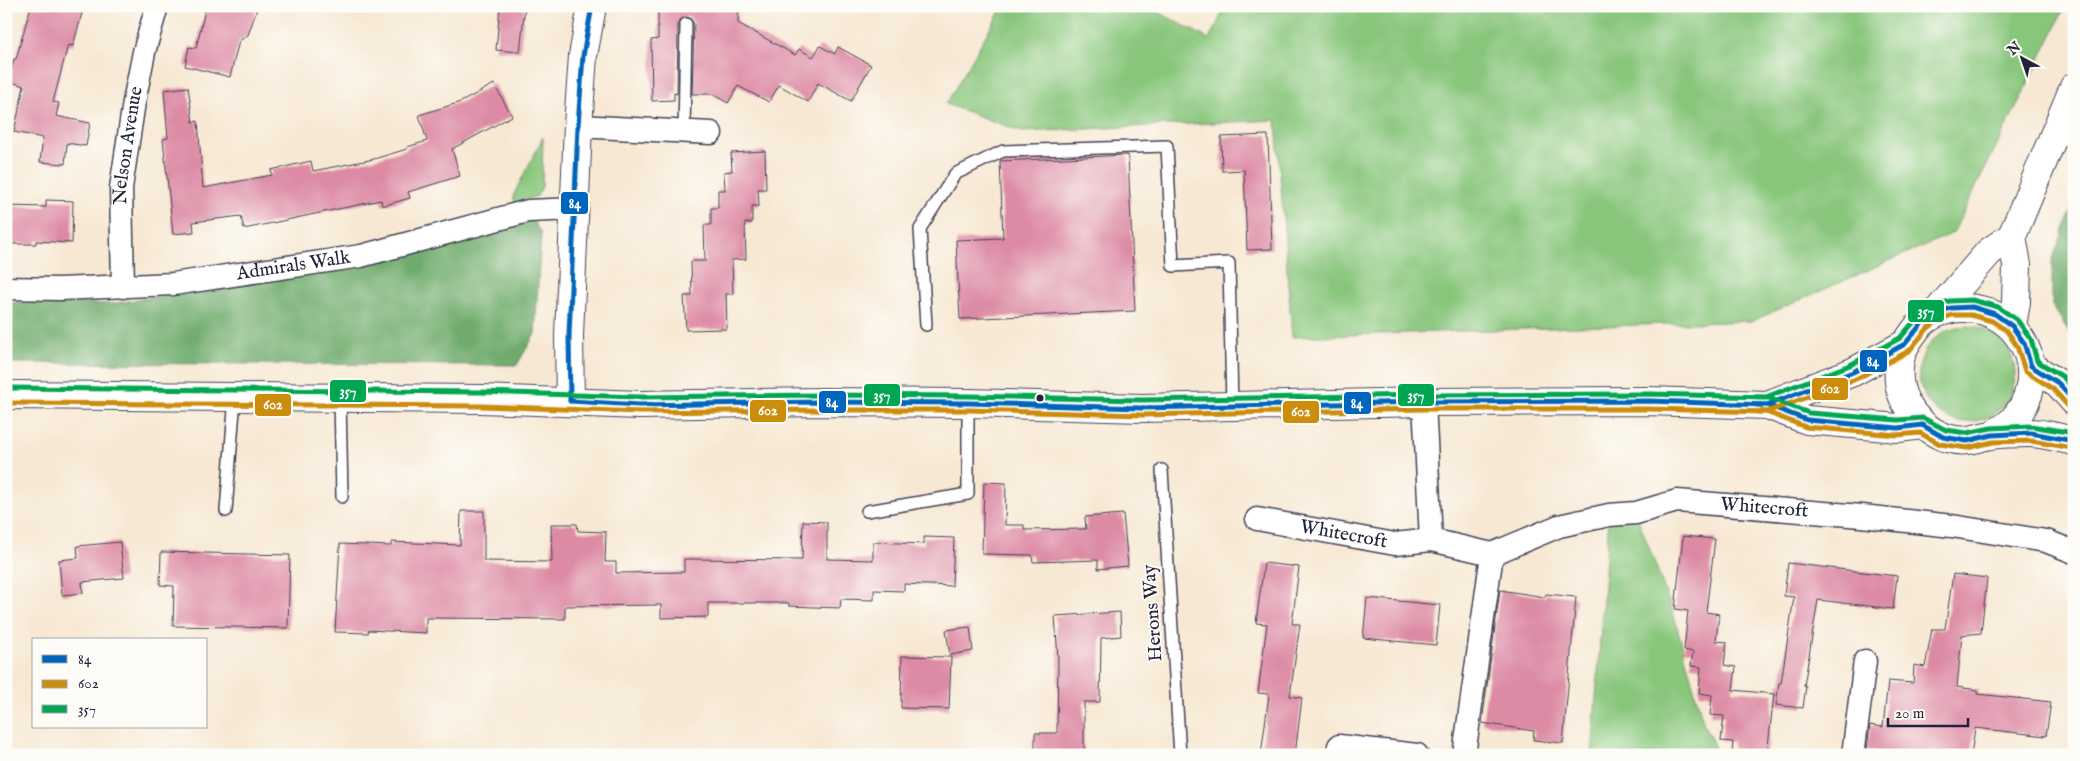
<svg xmlns="http://www.w3.org/2000/svg" width="2080" height="761" viewBox="0 0 2080 761" font-family="'IM FELL English',serif">
<style>
.built{fill:#f7d0ca}
.green{fill:#88c67c;stroke:#55745c}
.forest{fill:#6eab6c;stroke:#486654}
.building{fill:#dd8ba5}
.lines{fill:none;stroke-linecap:round;stroke-linejoin:round}
.lane-casing{stroke:#424052;stroke-width:14}
.street-casing{stroke:#424052;stroke-width:25}
.secondary-casing{stroke:#424052;stroke-width:30}
.primary-casing{stroke:#424052;stroke-width:30}
.lane{stroke:#fff;stroke-width:11}
.street{stroke:#fff;stroke-width:22}
.secondary{stroke:#fff;stroke-width:28}
.primary{stroke:#fff;stroke-width:28}
.bus-1-casing{stroke:#fdfcf7;stroke-width:9}
.bus-2-casing{stroke:#fdfcf7;stroke-width:9}
.bus-3-casing{stroke:#fdfcf7;stroke-width:9}
.bus-1{stroke:#0065bd;stroke-width:5}
.bus-2{stroke:#cc8c0c;stroke-width:5}
.bus-3{stroke:#00a651;stroke-width:5}
.bus-dot{fill:#22223b;stroke:#fdfcf7;stroke-width:2}
.labels{text-anchor:middle;dominant-baseline:central;stroke-width:4;stroke-linejoin:round;paint-order:stroke}
.street-label{font-size:19px;fill:#22223b;stroke:#fdfcf7}
.line-badge{stroke:#fdfcf7;stroke-width:2}
.badge-label{font-size:14px;text-anchor:middle;font-weight:bold;fill:#fff}
</style>
<rect width="100%" height="100%" fill="#fdfcf7"/>
<filter id="ink" filterUnits="userSpaceOnUse"><feTurbulence type="fractalNoise" baseFrequency=".02" numOctaves="2"/><feDisplacementMap in="SourceGraphic" scale="10" xChannelSelector="R" yChannelSelector="G"/><feConvolveMatrix kernelMatrix="1 2 1 2 8 2 1 2 1" color-interpolation-filters="sRGB"/></filter>
<filter id="wash" filterUnits="userSpaceOnUse"><feTurbulence type="fractalNoise" baseFrequency=".0096" numOctaves="4" result="noise"/><feDisplacementMap in="SourceGraphic" scale="20" xChannelSelector="R" yChannelSelector="G"/><feGaussianBlur stdDeviation="1.12" result="paint"/><feColorMatrix in="noise" values="0 0 0 0 0 0 0 0 0 0 0 0 0 0 0 0 0 1.4 0 .05"/><feComposite in="paint" operator="in"/></filter>
<g filter="url(#wash)">
<rect width="100%" height="100%" fill="#f7e8d3"/>
<path class="built" d="M621,6H738V8L620,10Z"/>
<g class="green">
<path d="M1003,6H1147L1209,39L1226,6H2064L2055,29L1953,233L1752,321L1292,337L1276,120L1022,132L946,104Z"/>
<path d="M543,137L542,187L537,196L515,203L513,196Z"/>
<circle cx="1967" cy="374" r="48"/>
<path d="M1636,513L1673,612L1704,725L1719,755H1592L1609,515Z"/>
</g>
<g class="forest">
<path d="M2074,203V340L2052,305V261Z"/>
<path d="M532,219L541,233L535,334L517,365L6,363V302L111,304L387,259L486,236Z"/>
</g>
<g id="blocks">
<g class="building">
<path d="M31,6H84L73,46L68,45L53,102L59,103L56,116L90,123L86,146L67,143L65,164L40,162L43,138L14,132L24,86L8,81L14,59H16Z"/>
<path d="M206,6H258L248,35L239,41L230,77L185,66L189,47L196,48Z"/>
<path d="M500,6H525L520,52L496,50Z"/>
<path d="M738,8V23L795,55L799,49L813,57L820,46L835,54L838,47L871,65L851,101L818,83L808,102L779,85L769,102L738,86L728,103L712,94H692L694,24L690,18L686,17L680,20L678,24L677,94L674,93V100L652,101L651,40L658,39V11Z"/>
<path d="M494,84L512,116L452,149L460,176L408,192L410,198L382,206L381,200L244,229L241,216L193,222L194,232L173,234L163,139L168,138L164,90L188,87L193,122L198,121L203,188L272,175L271,170L311,161L313,171L374,159L407,149V147L427,141L419,115L461,102Z"/>
<path d="M1268,135L1272,249L1247,250L1244,170L1222,171L1221,137Z"/>
<path d="M765,151L766,189H758L759,206H752V223H745L746,259L732,260L733,294H726L727,329L686,330L684,296H692L691,261H705L704,225H711V208H718V190H725L724,172L732,171L731,153Z"/>
<path d="M1128,155L1135,311L960,319L956,240L1003,238L1000,161Z"/>
<path d="M46,200L73,201L72,243L36,241V244H6V206L46,207Z"/>
<path d="M984,482L1006,483L1005,525H1024V530L1086,529L1085,517L1123,514L1128,566L1098,569V560L1033,562L1032,555L982,554Z"/>
<path d="M461,511H484V561L552,562L551,524H577L578,531L606,532L605,562H616V573L684,572V559L802,560L803,521L827,522V559L873,560V542L924,544V537L954,538L952,586L904,584V591L874,590V600L841,599L840,608L789,606V603H708V617L661,618V605L565,606V619L426,618V633L369,630L368,633L335,632L340,544L391,546L392,542L460,545Z"/>
<path d="M1683,536L1715,539L1706,612L1719,614L1716,641L1727,642L1724,665L1736,667L1733,690L1774,694L1767,755H1732L1733,742L1721,741L1724,716L1710,715L1712,695L1699,693L1701,667L1691,666L1693,652L1684,650L1688,611L1675,609Z"/>
<path d="M120,542L124,578L82,582L83,593L62,595L59,560L78,558L77,546Z"/>
<path d="M161,552L290,555L288,628L173,626L174,586L160,585Z"/>
<path d="M1264,563L1299,567L1292,624H1300L1290,696L1302,698L1295,755H1261L1269,694L1258,693L1267,624L1256,623Z"/>
<path d="M1788,563L1897,576L1893,609L1818,600L1804,686H1806L1803,708L1776,705L1779,683H1781L1794,597L1784,596Z"/>
<path d="M1953,574L1987,578L1981,633L1962,635L1957,687L1978,690V694L2051,702L2046,736L1975,728L1971,755H1899L1867,750L1870,725L1883,727L1888,681L1913,683L1914,665L1925,667L1932,629H1945Z"/>
<path d="M1500,590L1545,597L1546,594L1576,597L1563,743L1533,740L1534,731L1482,723Z"/>
<path d="M1367,598L1440,605L1436,645L1363,638Z"/>
<path d="M1120,612L1121,636L1101,638L1100,702H1084V755H1035V733H1057L1058,659L1055,616Z"/>
<path d="M970,627L973,651L950,655L946,630Z"/>
<path d="M902,656L951,657L949,709L901,708Z"/>
</g>
</g>
</g>
<g filter="url(#ink)">
<use href="#blocks" fill-opacity="0" stroke="#424052" stroke-width="1"/>
<g class="lines">
<g class="lane-casing">
<g id="lane">
<path d="M684,133L686,24"/>
<path d="M926,325L920,229L955,174L1003,151L1167,146L1173,266L1229,263L1232,407"/>
<path d="M340,398L342,497"/>
<path d="M1162,470L1180,755"/>
<path d="M226,511L235,397"/>
<path d="M867,511L968,494V403"/>
</g>
</g>
<g class="street-casing">
<g id="street">
<path d="M578,126L711,133"/>
<path id="s1" d="M123,287L121,188L134,102L144,52L157,6"/>
<path id="s2" d="M6,288L60,289L173,284L361,256L528,211L575,209"/>
<path id="s3" d="M1424,402L1431,540L1492,554L1559,526L1609,515L1636,513L1677,501L1862,516L1952,526L2046,541L2074,552"/>
<path id="s4" d="M1257,519L1395,544L1431,540"/>
<path d="M1339,746L1417,755"/>
<path d="M1464,755L1492,554"/>
<path d="M1853,755L1865,661"/>
</g>
</g>
<g class="secondary-casing">
<g id="secondary">
<path d="M1936,313L1989,252L2012,236"/>
<path d="M2012,326L2016,302L2017,265L2012,236L2074,87"/>
<path d="M570,401L569,335L578,126L583,56L592,6"/>
</g>
</g>
<g class="primary-casing">
<g id="primary">
<path d="M2031,366L2058,383L2074,401"/>
<path d="M6,395L481,399L640,405L820,402L968,403L1142,408L1424,402L1649,401L1767,405L1807,420L1898,428L1922,425"/>
<path d="M1767,405L1853,372L1905,344"/>
<path d="M1992,435C1998,431 2006,427 2011,422C2055,378 2022,305 1960,308C1943,309 1928,315 1917,328C1907,341 1900,351 1899,368C1897,385 1903,401 1913,414C1926,430 1947,443 1969,440C1976,439 1984,436 1991,435C2003,433 2017,433 2029,433C2044,433 2059,438 2074,441"/>
</g>
</g>
<use href="#lane" class="lane"/>
<use href="#street" class="street"/>
<use href="#secondary" class="secondary"/>
<use href="#primary" class="primary"/>
<g class="bus-1-casing">
<g id="bus-1">
<path d="M570,401L640,405L820,402L968,403L1142,408L1424,402L1649,401L1767,405L1853,372L1905,344L1923,322L1936,313L1951,308L1972,307L1995,314L2012,326L2024,343L2031,366L2058,383L2074,401"/>
<path d="M570,401L569,335L578,126L583,56L592,6"/>
<path d="M1757,405H1767L1807,420L1898,428L1922,425L1943,437L1967,441L1992,435L2031,433L2074,441"/>
</g>
</g>
<g class="bus-2-casing">
<g id="bus-2">
<path d="M6,403L481,406L640,412L820,410H968L1142,415L1424,409H1649L1767,412L1856,379L1909,351L1928,328L1939,320L1952,315H1971L1992,321L2007,331L2017,346L2025,371L2053,389L2068,406"/>
<path d="M1757,412H1766L1806,427L1897,435L1920,433L1940,444L1967,448L1993,442L2031,441L2072,448"/>
</g>
</g>
<g class="bus-3-casing">
<g id="bus-3">
<path d="M6,388L481,392L640,397L820,395L968,396L1142,400L1424,395L1649,394L1766,397L1850,365L1900,338L1918,317L1933,306L1950,301L1972,300L1998,307L2017,320L2031,339L2037,361L2063,377L2074,389"/>
<path d="M1757,398H1769L1809,413L1898,420L1923,418L1946,430L1967,433L1991,428L2031,426L2074,433"/>
</g>
</g>
<use href="#bus-1" class="bus-1"/>
<use href="#bus-2" class="bus-2"/>
<use href="#bus-3" class="bus-3"/>
</g>
</g>
<circle class="bus-dot" cx="1040" cy="398" r="4.5"/>
<g class="labels">
<g class="street-label">
<text stroke="none"><textPath href="#s1" startOffset="142">Nelson Avenue</textPath></text>
<text stroke="none"><textPath href="#s2" startOffset="289">Admirals Walk</textPath></text>
<text stroke="none"><textPath href="#s3" startOffset="482">Whitecroft</textPath></text>
<text stroke="none"><textPath href="#s4" startOffset="88">Whitecroft</textPath></text>
<text transform="translate(1153 613) rotate(-94)">Herons Way</text>
</g>
</g>
<g class="line-badge">
<rect x="560" y="191" width="29" height="24" rx="5" fill="#0065bd"/>
<rect x="1907" y="299" width="38" height="24" rx="5" fill="#00a651"/>
<rect x="1859" y="349" width="29" height="24" rx="5" fill="#0065bd"/>
<rect x="1811" y="377" width="38" height="24" rx="5" fill="#cc8c0c"/>
<rect x="329" y="379" width="38" height="24" rx="5" fill="#00a651"/>
<rect x="1397" y="383" width="38" height="24" rx="5" fill="#00a651"/>
<rect x="863" y="383" width="38" height="24" rx="5" fill="#00a651"/>
<rect x="818" y="390" width="29" height="24" rx="5" fill="#0065bd"/>
<rect x="1343" y="391" width="29" height="24" rx="5" fill="#0065bd"/>
<rect x="254" y="393" width="38" height="24" rx="5" fill="#cc8c0c"/>
<rect x="749" y="399" width="38" height="24" rx="5" fill="#cc8c0c"/>
<rect x="1282" y="400" width="38" height="24" rx="5" fill="#cc8c0c"/>
</g>
<g class="badge-label">
<text x="575" y="208">84</text>
<text x="1926" y="316">357</text>
<text x="1873" y="366">84</text>
<text x="1830" y="393">602</text>
<text x="348" y="396">357</text>
<text x="1416" y="400">357</text>
<text x="882" y="400">357</text>
<text x="832" y="407">84</text>
<text x="1357" y="408">84</text>
<text x="273" y="409">602</text>
<text x="768" y="415">602</text>
<text x="1301" y="416">602</text>
</g>
<rect width="2080" height="761" fill="none" stroke="#fdfcf7" stroke-width="25"/>
<rect x="32" y="638" width="175" height="90" fill="#fdfcf7" stroke="#a5a5ac"/>
<rect x="42" y="655" width="25" height="8" fill="#0065bd" stroke="#a5a5ac"/>
<text x="78" y="664" font-size="15" fill="#22223b">84</text>
<rect x="42" y="680" width="25" height="8" fill="#cc8c0c" stroke="#a5a5ac"/>
<text x="78" y="688" font-size="15" fill="#22223b">602</text>
<rect x="42" y="705" width="25" height="8" fill="#00a651" stroke="#a5a5ac"/>
<text x="78" y="714" font-size="15" fill="#22223b">357</text>
<g transform="translate(2022 58) rotate(320)" stroke="#fdfcf7" stroke-width="4" paint-order="stroke">
<path d="M0-4L9 19L0 12L-9 19Z" fill="#22223b"/>
<text y="-8" font-size="14" font-weight="bold" text-anchor="middle" fill="#22223b">N</text>
</g>
<path d="M1888 718v8h80v-8" fill="none" stroke="#22223b" stroke-width="2.5"/>
<text x="1895" y="718" font-size="15" fill="#22223b" stroke="#fdfcf7" stroke-width="4" paint-order="stroke">20 m</text>
</svg>
